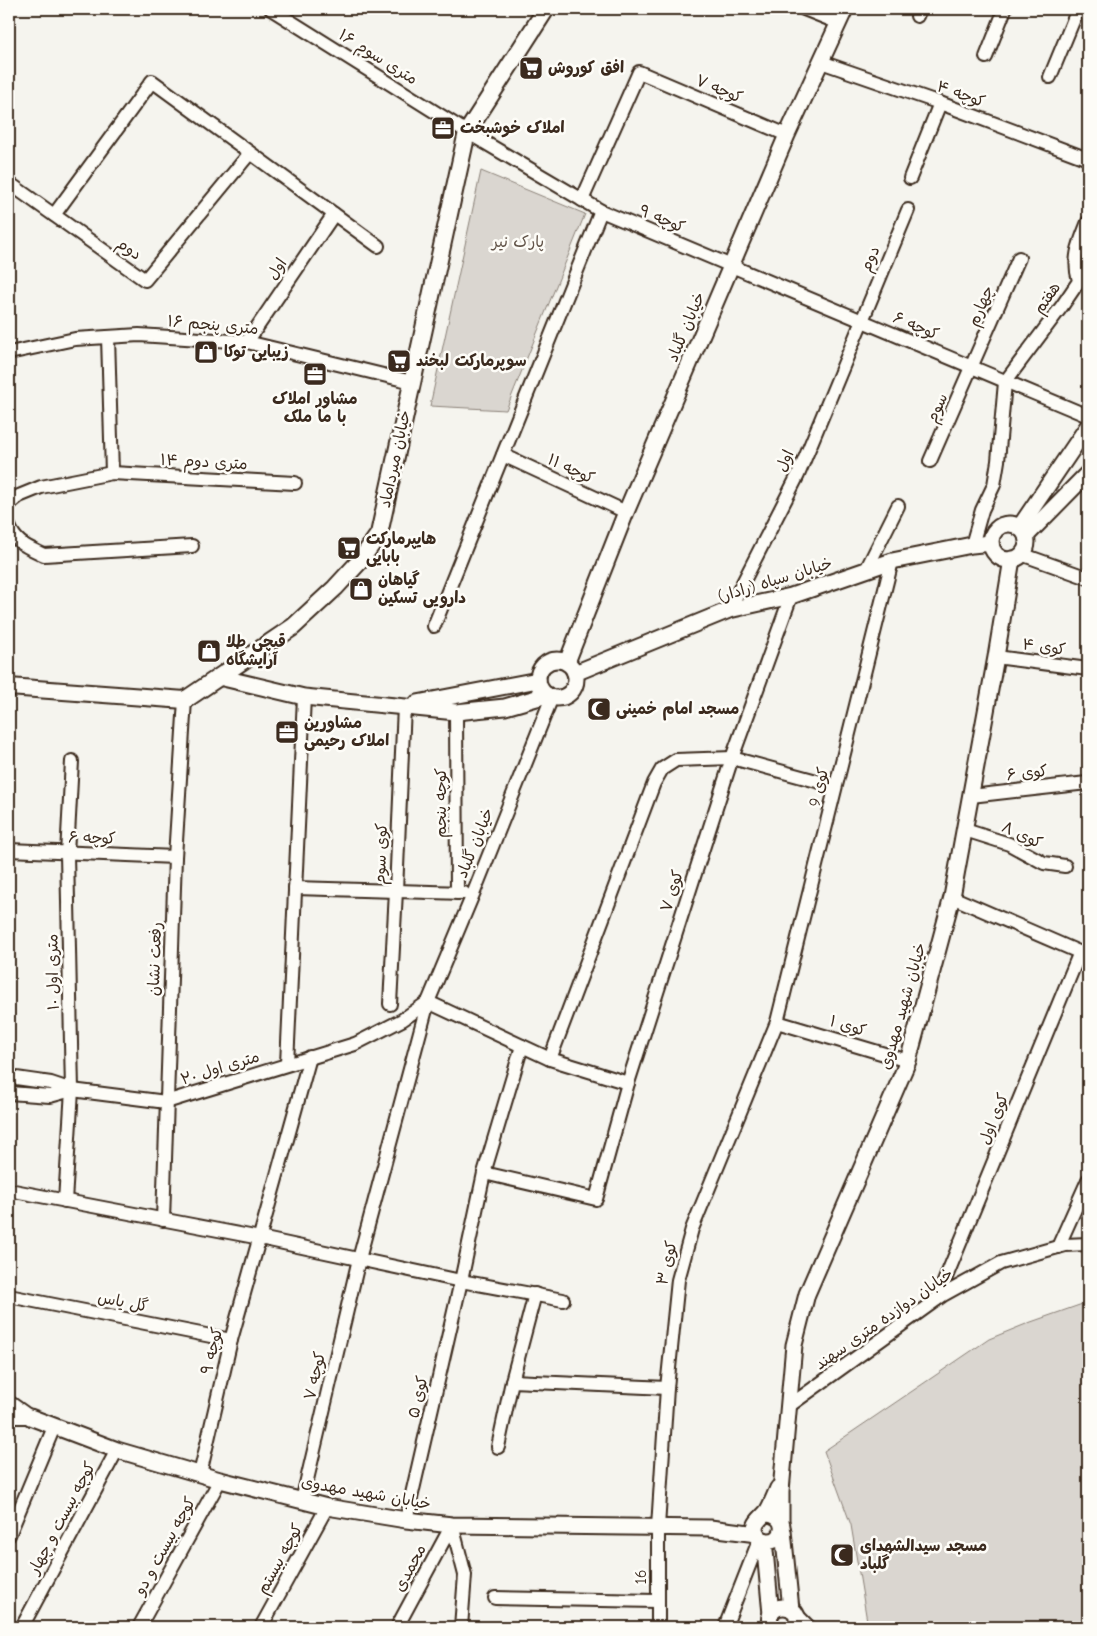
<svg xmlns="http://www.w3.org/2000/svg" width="1097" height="1636" viewBox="0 0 1097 1636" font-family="'Comic Neue','Playpen Sans Arabic',sans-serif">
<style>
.green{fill:#dad6d0;stroke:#8a8077}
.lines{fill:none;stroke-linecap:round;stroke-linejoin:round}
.minor-casing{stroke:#3b2a1e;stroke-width:16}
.tertiary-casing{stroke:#3b2a1e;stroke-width:19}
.secondary-casing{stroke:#3b2a1e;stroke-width:20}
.minor{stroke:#fdfcf7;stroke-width:12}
.tertiary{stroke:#fdfcf7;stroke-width:15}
.secondary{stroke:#fdfcf7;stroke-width:16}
.labels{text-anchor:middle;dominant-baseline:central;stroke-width:5;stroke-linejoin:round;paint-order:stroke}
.street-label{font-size:16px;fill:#3b2a1e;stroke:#fdfcf7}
.poi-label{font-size:16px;font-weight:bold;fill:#3b2a1e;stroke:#fdfcf7;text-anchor:start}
.park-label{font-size:16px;fill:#63554a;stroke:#fdfcf7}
</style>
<rect width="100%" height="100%" fill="#f5f4ee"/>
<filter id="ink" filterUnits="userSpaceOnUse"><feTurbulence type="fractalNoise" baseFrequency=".02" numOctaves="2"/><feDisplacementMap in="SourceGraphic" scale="10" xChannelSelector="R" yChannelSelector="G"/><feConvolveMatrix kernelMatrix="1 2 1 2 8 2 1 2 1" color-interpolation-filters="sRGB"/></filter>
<g filter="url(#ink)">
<g class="green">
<path d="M481,171L585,214L506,410L430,406Z"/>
<path d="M1088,1302V1627H868L851,1525L824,1451L989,1339L1031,1322Z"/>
</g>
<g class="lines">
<g class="minor-casing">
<g id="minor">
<path d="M271,9L467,132L601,211L1088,416"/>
<path d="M804,9L839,23"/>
<path d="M917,16L920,9"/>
<path d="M986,57L1005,9"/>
<path d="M821,62L940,103L1088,159"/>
<path d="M1050,77L1078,9"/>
<path d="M910,178L940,103"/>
<path d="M9,183L145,280L250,153"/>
<path d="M582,200L639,72L787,135"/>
<path d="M54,215L152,81L378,246"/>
<path d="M108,337L112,473"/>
<path d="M247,342L334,214"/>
<path d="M9,353L75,339L139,335L247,342L412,382"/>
<path d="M503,455L626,512"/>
<path d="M930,461L1019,258"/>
<path d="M9,504L19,496L41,487L112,473L295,483"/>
<path d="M9,526C16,544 28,547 44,555L192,546"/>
<path d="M972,545L982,510L994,485L998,461L1005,382L1062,306L1079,281C1072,258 1080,242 1088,222"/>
<path d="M1021,554L1088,578"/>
<path d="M866,570L898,506"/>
<path d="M729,610L798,475L908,210"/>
<path d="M434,626L601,211"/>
<path d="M996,657L1088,669"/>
<path d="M456,712L457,893"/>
<path d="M971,796L1087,783"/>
<path d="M965,830L1009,844L1044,863L1065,866"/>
<path d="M9,850L175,857"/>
<path d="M295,888L464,893"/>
<path d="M952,897L1088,956"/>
<path d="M428,1002L550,1059L628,1083"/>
<path d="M390,1004L396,891L404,706"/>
<path d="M777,1022L908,1061"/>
<path d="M550,1059L654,783L662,769L676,760L732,758L835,786"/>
<path d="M287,1064L304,697"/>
<path d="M9,1077L51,1083L72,1090"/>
<path d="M9,1093L50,1096L72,1090L166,1102L355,1044L402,1020L428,1002"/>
<path d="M484,1173L596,1199L628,1083L732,758L791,596"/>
<path d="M9,1190L260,1238L461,1281L563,1300"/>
<path d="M65,1201L72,1090L67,854L72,761"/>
<path d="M163,1220L175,857L185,700"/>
<path d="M1058,1247L1088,1180"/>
<path d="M9,1296L231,1340"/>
<path d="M937,1299L1080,952"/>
<path d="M512,1381L667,1388"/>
<path d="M9,1402L30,1417"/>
<path d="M789,1406L943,1295L1001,1263L1065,1245L1088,1244"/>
<path d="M9,1417H30"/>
<path d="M498,1447L512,1381L535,1294"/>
<path d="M200,1474L231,1340L310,1057"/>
<path d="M302,1501L359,1259L428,1002L474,892L552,697"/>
<path d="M406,1520L461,1281L484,1173L522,1046"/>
<path d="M452,1525L465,1575L461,1627"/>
<path d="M9,1535L54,1427"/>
<path d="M495,1598L657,1601"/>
<path d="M795,1613L809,1627"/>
<path d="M22,1627L117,1450"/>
<path d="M139,1627L220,1480"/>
<path d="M261,1627L327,1507"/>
<path d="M397,1627L452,1525"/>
<path d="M658,1627V1527L667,1388L678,1280L692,1229L777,1022L892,561"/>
<path d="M725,1627L760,1538"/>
</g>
</g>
<g class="tertiary-casing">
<g id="tertiary">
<circle cx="1009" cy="542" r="18"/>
<path d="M1019,528L1088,426"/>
<path d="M1026,536L1088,473"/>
<circle cx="557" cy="679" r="19"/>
<path d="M567,662L626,512L787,135L845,9"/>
<path d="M575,673L729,610L791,596L892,561L972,545L991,543"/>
<path d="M219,677L304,697L456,712L505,707L547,695"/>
<path d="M417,703L538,680"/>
<path d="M30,1417L117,1450L220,1480L327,1507L406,1520L452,1525L710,1528L757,1534"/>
<path d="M765,1514C788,1513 787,1542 768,1541C764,1541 761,1539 758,1536C749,1524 763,1518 768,1510C772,1503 775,1495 778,1488"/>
<path d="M781,1520V1491L794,1345L807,1294L908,1061L952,897L996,657L1012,559"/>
<path d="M783,1531L791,1609"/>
<path d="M764,1540L771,1614"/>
<path d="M771,1627C761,1600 807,1601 795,1627"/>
</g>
</g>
<g class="secondary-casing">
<path id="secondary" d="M9,687L185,700L293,627L335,588L359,562L379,534L467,132L546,9"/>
</g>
<use href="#minor" class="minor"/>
<use href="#tertiary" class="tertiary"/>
<use href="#secondary" class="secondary"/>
</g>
</g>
<defs>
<g id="supermarket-square" transform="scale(1.25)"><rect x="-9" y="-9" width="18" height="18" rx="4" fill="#3b2a1e" stroke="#fdfcf7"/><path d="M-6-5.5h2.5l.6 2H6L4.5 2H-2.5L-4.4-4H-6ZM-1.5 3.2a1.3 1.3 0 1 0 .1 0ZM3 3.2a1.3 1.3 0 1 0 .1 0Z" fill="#fff"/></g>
<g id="office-square" transform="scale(1.25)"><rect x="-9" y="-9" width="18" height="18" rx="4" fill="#3b2a1e" stroke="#fdfcf7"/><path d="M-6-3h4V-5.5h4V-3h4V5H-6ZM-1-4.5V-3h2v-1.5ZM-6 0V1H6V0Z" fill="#fff"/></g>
<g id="shop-square" transform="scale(1.25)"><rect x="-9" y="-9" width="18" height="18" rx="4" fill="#3b2a1e" stroke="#fdfcf7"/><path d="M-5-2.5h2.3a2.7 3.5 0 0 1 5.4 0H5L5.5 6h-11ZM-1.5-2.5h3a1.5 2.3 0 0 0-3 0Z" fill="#fff"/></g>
<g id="mosque-square" transform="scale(1.25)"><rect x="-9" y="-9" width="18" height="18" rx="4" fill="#3b2a1e" stroke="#fdfcf7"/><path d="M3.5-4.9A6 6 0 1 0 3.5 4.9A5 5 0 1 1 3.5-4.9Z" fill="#fff"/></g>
</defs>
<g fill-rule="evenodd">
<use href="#supermarket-square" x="531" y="68"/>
<use href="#office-square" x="443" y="128"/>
<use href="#shop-square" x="206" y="352"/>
<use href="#supermarket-square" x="399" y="361"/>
<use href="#office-square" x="315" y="374"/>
<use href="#supermarket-square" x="349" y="548"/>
<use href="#shop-square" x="361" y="589"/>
<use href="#shop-square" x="209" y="651"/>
<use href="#mosque-square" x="599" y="709"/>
<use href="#office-square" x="287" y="732"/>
<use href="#mosque-square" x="842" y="1555"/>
</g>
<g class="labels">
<g class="street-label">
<text transform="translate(378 57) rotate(32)">۱۶ متری سوم</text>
<text transform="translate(719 89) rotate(23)">کوچه ۷</text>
<text transform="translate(961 94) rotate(20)">کوچه ۴</text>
<text transform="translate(662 219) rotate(23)">کوچه ۹</text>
<text transform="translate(129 249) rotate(35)">دوم</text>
<text transform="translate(870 259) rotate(-67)">دوم</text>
<text transform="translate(277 269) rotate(-56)">اول</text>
<text transform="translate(1047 298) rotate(-55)">هفتم</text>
<text transform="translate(981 306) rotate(-67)">چهارم</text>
<text transform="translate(213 325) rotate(5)">۱۶ متری پنجم</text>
<text transform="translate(916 326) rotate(23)">کوچه ۶</text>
<text transform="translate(686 327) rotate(-67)">خیابان گلباد</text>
<text transform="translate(937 408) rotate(-66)">سوم</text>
<text transform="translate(395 459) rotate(-78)">خیابان میرداماد</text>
<text transform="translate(785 461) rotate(-66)">اول</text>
<text transform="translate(204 462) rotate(3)">۱۴ متری دوم</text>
<text transform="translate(571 469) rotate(25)">کوچه ۱۱</text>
<text transform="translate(775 580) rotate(-17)">خیابان سپاه (رادار)</text>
<text transform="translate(1044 647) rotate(8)">کوی ۴</text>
<text transform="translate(1027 773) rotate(-6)">کوی ۶</text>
<text transform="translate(819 787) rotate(-76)">کوی 9</text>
<text transform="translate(441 803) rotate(-90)">کوچه پنجم</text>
<text transform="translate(1022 835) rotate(25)">کوی ۸</text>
<text transform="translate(92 838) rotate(2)">کوچه ۶</text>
<text transform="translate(475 843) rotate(-68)">خیابان گلباد</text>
<text transform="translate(381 854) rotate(-88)">کوی سوم</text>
<text transform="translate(672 891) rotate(-72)">کوی ۷</text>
<text transform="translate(155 959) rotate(-88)">رفعت نشان</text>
<text transform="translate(53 972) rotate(-91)">۱۰ متری اول</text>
<text transform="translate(903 1006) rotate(-74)">خیابان شهید مهدوی</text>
<text transform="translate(848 1026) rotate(17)">کوی ۱</text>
<text transform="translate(220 1068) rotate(-17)">۲۰ متری اول</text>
<text transform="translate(994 1119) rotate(-68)">کوی اول</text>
<text transform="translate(667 1263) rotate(-77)">کوی ۳</text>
<text transform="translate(123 1302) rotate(11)">گل یاس</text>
<text transform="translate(884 1319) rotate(-35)">خیابان دوازده متری سهند</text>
<text transform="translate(212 1351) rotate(-76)">کوچه ۹</text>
<text transform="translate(315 1376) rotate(-77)">کوچه ۷</text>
<text transform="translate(418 1397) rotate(-77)">کوی ۵</text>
<text transform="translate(366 1493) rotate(10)">خیابان شهید مهدوی</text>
<text transform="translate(62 1518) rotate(-62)">کوچه بیست و چهار</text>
<text transform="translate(165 1546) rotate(-61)">کوچه بیست و دو</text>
<text transform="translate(280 1559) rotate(-61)">کوچه بیستم</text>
<text transform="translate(410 1568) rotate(-62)">محمدی</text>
<text transform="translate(641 1577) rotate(-90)">16</text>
</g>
<g class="poi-label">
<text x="548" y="68">افق کوروش</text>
<text x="460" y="128">املاک خوشبخت</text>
<text x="224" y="352">زیبایی توکا</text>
<text x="416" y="361">سوپرمارکت لبخند</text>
<text x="315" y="399" text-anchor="middle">مشاور املاک<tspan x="315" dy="18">با ما ملک</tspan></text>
<text x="366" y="539">هایپرمارکت<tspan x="366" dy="18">بابایی</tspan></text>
<text x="378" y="580">گیاهان<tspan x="378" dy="18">دارویی تسکین</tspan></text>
<text x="226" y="642">قیچی طلا<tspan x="226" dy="18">آرایشگاه</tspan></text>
<text x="616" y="709">مسجد امام خمینی</text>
<text x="304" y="723">مشاورین<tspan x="304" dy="18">املاک رحیمی</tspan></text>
<text x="860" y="1546">مسجد سیدالشهدای<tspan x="860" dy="18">گلباد</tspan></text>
</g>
<g class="park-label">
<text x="518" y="242">پارک نیر</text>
</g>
</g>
<rect width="1097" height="1636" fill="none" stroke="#fdfcf7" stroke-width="30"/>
<rect x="15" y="15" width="1067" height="1606" fill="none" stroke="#3b2a1e" stroke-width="2" filter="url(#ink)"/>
</svg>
